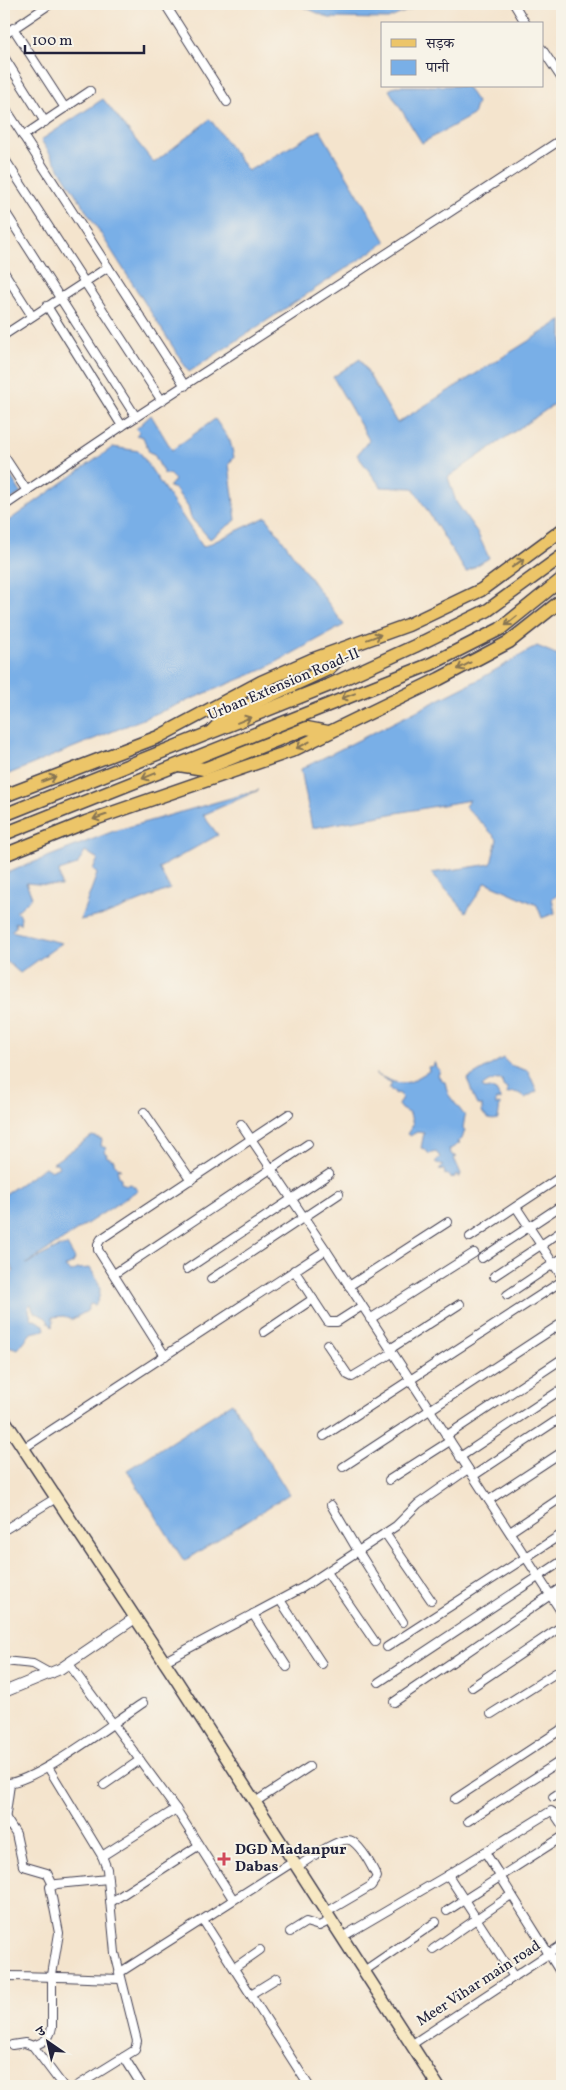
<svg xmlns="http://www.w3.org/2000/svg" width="566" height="2090" viewBox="0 0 566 2090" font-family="Vollkorn,'Noto Serif Devanagari',serif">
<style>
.water{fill:#79afe7;stroke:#4e6891}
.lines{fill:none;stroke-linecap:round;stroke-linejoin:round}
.minor-casing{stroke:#423f51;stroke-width:10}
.tertiary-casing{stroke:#423f51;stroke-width:12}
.secondary-casing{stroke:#423f51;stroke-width:14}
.primary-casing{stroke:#423f51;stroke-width:15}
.trunk-casing{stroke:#423f51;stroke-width:15}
.minor{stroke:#fff;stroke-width:8}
.tertiary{stroke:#fff;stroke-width:10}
.secondary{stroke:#f7e8c3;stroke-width:11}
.primary{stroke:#ecc569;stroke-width:12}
.trunk{stroke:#ecc569;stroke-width:12}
.oneway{stroke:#877452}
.poi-dot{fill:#d1495b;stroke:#f7f3e8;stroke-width:2}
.labels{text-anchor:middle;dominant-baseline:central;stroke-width:4;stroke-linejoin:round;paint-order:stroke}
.street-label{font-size:15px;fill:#22223b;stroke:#f7f3e8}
.poi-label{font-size:15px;font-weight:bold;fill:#22223b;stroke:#f7f3e8;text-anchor:start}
</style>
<rect width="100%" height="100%" fill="#f7f3e8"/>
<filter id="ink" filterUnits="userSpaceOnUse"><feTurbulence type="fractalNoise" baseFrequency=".02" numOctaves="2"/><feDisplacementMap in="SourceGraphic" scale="10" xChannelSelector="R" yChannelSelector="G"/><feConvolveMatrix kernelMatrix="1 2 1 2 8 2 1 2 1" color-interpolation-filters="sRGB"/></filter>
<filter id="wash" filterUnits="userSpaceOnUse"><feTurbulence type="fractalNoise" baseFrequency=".0096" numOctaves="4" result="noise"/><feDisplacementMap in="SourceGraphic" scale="20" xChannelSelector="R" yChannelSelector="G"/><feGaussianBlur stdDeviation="1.12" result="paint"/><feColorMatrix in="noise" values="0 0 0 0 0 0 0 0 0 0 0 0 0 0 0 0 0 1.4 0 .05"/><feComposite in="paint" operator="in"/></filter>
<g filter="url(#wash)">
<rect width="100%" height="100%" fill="#f4e4cd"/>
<g class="water">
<path d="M297,4H423L388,19L329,18Z"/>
<path d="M396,86H466L477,102L473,115L422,143L389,90Z"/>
<path d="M103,99L154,163L210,119L248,171L320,130L386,242L189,372L41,140Z"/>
<path d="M562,320V399L448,477L456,502L477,532L489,558L466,572L413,488L381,487L357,455L369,440L333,377L360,359L397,423Z"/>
<path d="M151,415L172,450L215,419L230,441L234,457L229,464L236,520L210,539L191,518L188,507L175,489L169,487L175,480L169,474H164L154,454L149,452L143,437L136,435L139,432L136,429Z"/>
<path d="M113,447L139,451L203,547L266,517L344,625L262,670L4,776V524Z"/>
<path d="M4,465L21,493L4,504Z"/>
<path d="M537,646L558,655L562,663V892L552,898L555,913L542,918L537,905L486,882L466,912L431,873L491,864L497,839L465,806L470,800L312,828L301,769L478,680Z"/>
<path d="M259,790L203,815L218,835L159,868L170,889L105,915L80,920L97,874L93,869L98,859L85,851L77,865L59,871L61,886L26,883L32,897L16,912L21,916L20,924L15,922L16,927L11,931L62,943L20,973L4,959V874L114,831Z"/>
<path d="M503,1058L510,1065L528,1071L537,1091L525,1098C519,1092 515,1091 507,1094V1089L503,1086L502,1080C494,1079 488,1081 482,1087L485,1089L489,1088L496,1091L501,1100L498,1099L495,1101L496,1105L500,1104L498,1119C490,1121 487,1119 482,1112V1105H477C472,1097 472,1088 467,1079Z"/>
<path d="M435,1062L436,1067L440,1070L438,1076L442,1081L445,1082L448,1094L465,1116L463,1128L465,1130L462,1139L458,1142L460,1143L449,1150L452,1155L457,1157L454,1158L461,1174L459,1178V1175L456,1174L455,1177L450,1178L447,1174L445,1175L444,1170L439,1169L443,1166L435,1162L440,1157L436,1152L429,1154L425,1149L421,1148L424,1133L417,1132L410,1136L407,1134L413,1125L410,1114L401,1109L398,1105L402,1097L399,1093L395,1094V1092L389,1089L392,1083L375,1074L394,1082L401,1083L410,1082L429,1071L428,1067L433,1066Z"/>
<path d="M92,1136L102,1139L101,1146L106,1148L104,1152L107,1154L106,1156L114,1160V1163L121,1170L117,1169L119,1177L121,1178V1183L127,1185L131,1184L138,1190L26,1264L57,1248L67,1245L75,1259L73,1263L65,1267L71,1272L78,1269L90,1268C98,1281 105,1291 95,1305L90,1304L87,1311L71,1320L64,1316L52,1317L54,1321L52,1327L46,1318L33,1311L31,1304L28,1306L31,1318L44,1325L45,1330L31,1333L18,1349L5,1345L4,1277L14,1271L4,1255V1195L45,1167L51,1171L59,1167L57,1163H53Z"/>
<path d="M232,1403L289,1494L184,1561L127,1470Z"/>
</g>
</g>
<g filter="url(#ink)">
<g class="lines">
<g class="minor-casing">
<g id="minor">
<path d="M165,4L227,102"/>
<path d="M514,4L526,24"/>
<path d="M13,28L65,108"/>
<path d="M4,35L50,4"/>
<path d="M542,49L562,79"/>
<path d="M4,57L45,122"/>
<path d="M4,106L185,386"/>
<path d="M23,136L90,91"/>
<path d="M4,158L162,401"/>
<path d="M4,210L136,417"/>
<path d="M4,272L32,316"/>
<path d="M47,306L122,426"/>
<path d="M4,335L108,267"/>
<path d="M4,456L27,491"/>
<path d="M4,506L122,426L562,139"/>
<path d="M144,1112L191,1180"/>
<path d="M241,1124L326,1250L562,1613"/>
<path d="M516,1207L562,1277"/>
<path d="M470,1237L562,1176"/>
<path d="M482,1258L562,1205"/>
<path d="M187,1269L329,1174"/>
<path d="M294,1270L328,1322H337L362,1306"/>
<path d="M114,1274L308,1144"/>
<path d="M494,1276L562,1231"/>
<path d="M211,1279L339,1194"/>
<path d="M349,1286L448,1222"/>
<path d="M507,1295L562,1258"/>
<path d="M370,1319L474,1253"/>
<path d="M264,1332L313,1299"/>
<path d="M327,1344L348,1375L352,1377L392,1353"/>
<path d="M390,1349L460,1304"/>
<path d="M165,1356L98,1250V1244L101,1239L289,1114"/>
<path d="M324,1436L562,1281"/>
<path d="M446,1436L562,1359"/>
<path d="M4,1438L12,1432"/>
<path d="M24,1448L326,1250"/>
<path d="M460,1457L562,1389"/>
<path d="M343,1467L562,1323"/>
<path d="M473,1476L562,1417"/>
<path d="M389,1480L450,1441"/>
<path d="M489,1500L562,1452"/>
<path d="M331,1505L358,1551L403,1622"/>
<path d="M4,1530L56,1498"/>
<path d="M510,1532L562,1497"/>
<path d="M385,1533L431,1600"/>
<path d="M327,1572L375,1642"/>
<path d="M280,1600L322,1664"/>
<path d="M253,1614L287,1667"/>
<path d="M387,1647L562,1534"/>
<path d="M4,1661L33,1664L51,1674"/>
<path d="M163,1662L302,1588L396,1526L418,1504L468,1469"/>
<path d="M69,1664L176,1809L233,1899"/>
<path d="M379,1682L562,1561"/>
<path d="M472,1687L562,1626"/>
<path d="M394,1702L562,1587"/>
<path d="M491,1714L562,1669"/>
<path d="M48,1767L102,1856L107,1869L115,1953L137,2041L135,2050L77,2086"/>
<path d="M4,1783C31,1786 115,1721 143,1703"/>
<path d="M104,1785L140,1760"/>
<path d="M553,1797L562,1791"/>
<path d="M455,1799L562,1729"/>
<path d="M255,1802L309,1767"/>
<path d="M5,1817L16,1834L23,1866L47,1873L53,1885"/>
<path d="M468,1821L562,1760"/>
<path d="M4,1828L10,1784"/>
<path d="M485,1852L562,1975"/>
<path d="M102,1856L176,1809"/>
<path d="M297,1867C306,1861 342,1834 352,1841C363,1849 371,1865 377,1877L371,1886L325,1913"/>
<path d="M448,1875L514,1977"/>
<path d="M111,1902L198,1846"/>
<path d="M447,1911L562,1837"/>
<path d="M203,1920L309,2086"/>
<path d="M290,1932L306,1922L319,1926L331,1920"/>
<path d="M342,1937L448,1875L551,1811L554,1813L562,1825"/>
<path d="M433,1949L511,1895"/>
<path d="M234,1968L260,1950"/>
<path d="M364,1971L436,1922"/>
<path d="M119,1973L293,1862"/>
<path d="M4,1976C43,1976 81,1978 120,1979"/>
<path d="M251,1994L277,1978"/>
<path d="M12,2045L25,2043L33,2046L63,2086"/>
<path d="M411,2045L562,1945"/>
<path d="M33,2046C44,2042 50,2039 52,2027V1975L59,1933L50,1887L57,1884L108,1879"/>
<path d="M124,2057L142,2086"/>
</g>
</g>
<g class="tertiary-casing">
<path id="tertiary" d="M4,1692L60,1669L135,1618"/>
</g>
<g class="secondary-casing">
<path id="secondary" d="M4,1419L177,1681L438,2086"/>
</g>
<g class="primary-casing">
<g id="primary">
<path d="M4,796L158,737L261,682L311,660L408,625L481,590L562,530"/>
<path d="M4,855L86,822L291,751L439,679L509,642L562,600"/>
</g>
</g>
<g class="trunk-casing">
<g id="trunk">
<path d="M212,731L228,715L328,669L353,645"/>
<path d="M179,765L204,769L307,728L328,732"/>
<path d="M4,815L332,684L415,646L488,610L562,556"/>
<path d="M4,834L431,664L500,629L562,579"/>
</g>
</g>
<use href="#minor" class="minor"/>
<use href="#tertiary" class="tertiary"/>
<use href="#secondary" class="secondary"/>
<use href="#primary" class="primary"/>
<use href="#trunk" class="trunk"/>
</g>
<defs><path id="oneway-shaft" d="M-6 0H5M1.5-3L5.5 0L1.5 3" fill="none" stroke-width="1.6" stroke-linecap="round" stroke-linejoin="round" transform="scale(1.25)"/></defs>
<g class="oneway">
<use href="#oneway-shaft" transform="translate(518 563) rotate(-36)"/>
<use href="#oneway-shaft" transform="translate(511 621) rotate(141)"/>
<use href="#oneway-shaft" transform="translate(374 637) rotate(-20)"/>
<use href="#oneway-shaft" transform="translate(464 666) rotate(152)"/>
<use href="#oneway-shaft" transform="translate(348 696) rotate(159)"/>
<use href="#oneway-shaft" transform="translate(244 720) rotate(-22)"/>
<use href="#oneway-shaft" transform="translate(303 745) rotate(153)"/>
<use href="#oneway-shaft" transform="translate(149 776) rotate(158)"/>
<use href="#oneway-shaft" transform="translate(49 779) rotate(-21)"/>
<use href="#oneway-shaft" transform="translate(100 817) rotate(161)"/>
</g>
</g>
<path class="poi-dot" d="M221.5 1851.5h5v5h5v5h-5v5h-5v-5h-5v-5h5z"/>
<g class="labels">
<g class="street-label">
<text transform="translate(284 685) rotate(-23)">Urban Extension Road-II</text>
<text transform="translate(479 1984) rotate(-33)">Meer Vihar main road</text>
</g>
<g class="poi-label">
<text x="235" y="1850">DGD Madanpur<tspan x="235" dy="17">Dabas</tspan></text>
</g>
</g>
<rect width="566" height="2090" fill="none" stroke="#f7f3e8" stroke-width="20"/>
<rect x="381" y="22" width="162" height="65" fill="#f7f3e8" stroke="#a29fa3"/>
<rect x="391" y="39" width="25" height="8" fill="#ecc569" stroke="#a29fa3"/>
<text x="426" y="48" font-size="15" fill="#22223b">सड़क</text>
<rect x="391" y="60" width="25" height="15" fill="#79afe7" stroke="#a29fa3"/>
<text x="426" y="72" font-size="15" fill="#22223b">पानी</text>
<g transform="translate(48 2042) rotate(326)" stroke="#f7f3e8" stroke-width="4" paint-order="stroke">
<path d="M0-4L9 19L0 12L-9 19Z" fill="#22223b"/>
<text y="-8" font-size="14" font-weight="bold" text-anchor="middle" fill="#22223b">उ</text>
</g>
<path d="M25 45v8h119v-8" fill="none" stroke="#22223b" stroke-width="2.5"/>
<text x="32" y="45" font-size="15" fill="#22223b" stroke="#f7f3e8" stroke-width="4" paint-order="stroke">100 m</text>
</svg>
